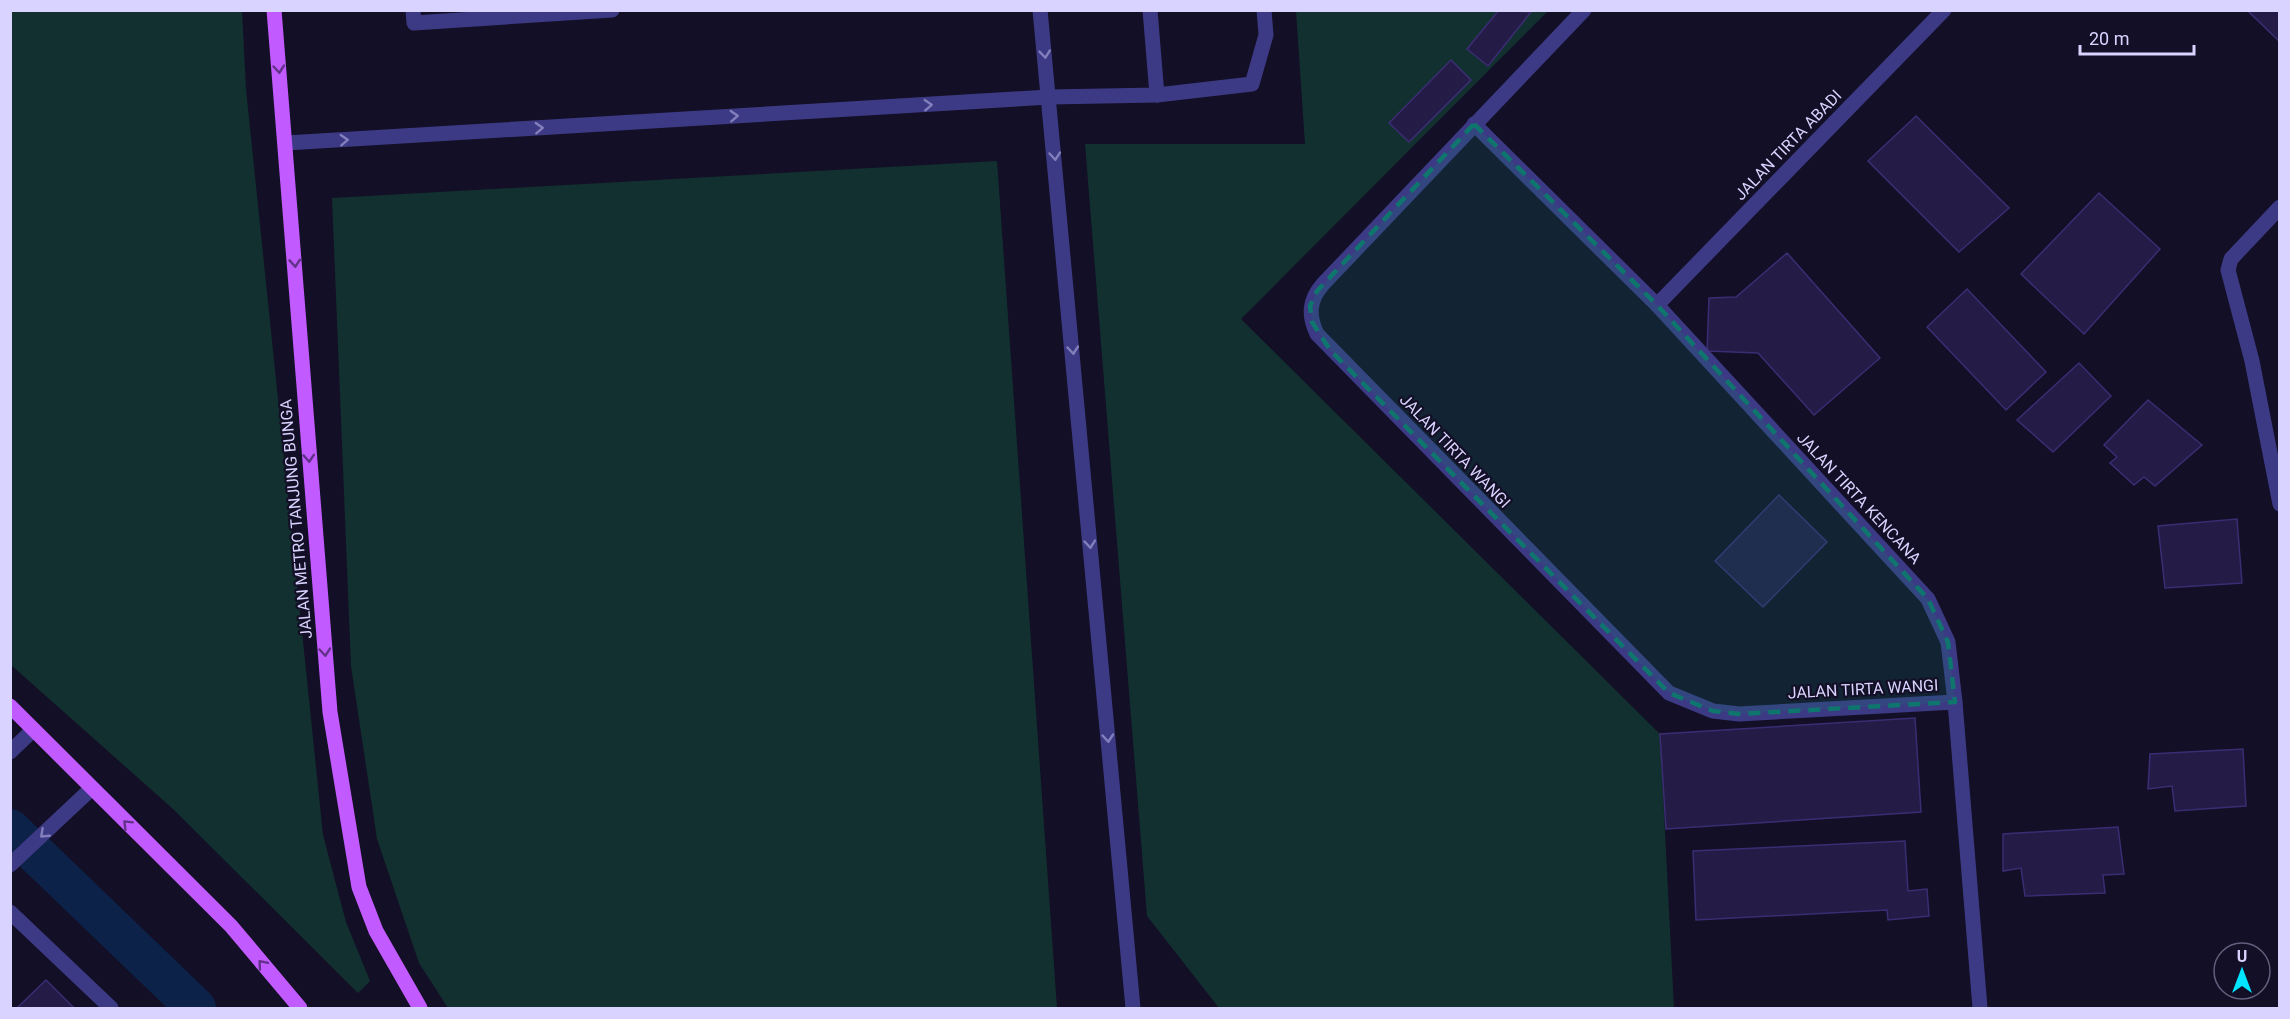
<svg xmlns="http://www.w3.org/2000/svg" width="2290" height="1019" viewBox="0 0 2290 1019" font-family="Roboto,sans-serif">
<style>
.green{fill:#12302f}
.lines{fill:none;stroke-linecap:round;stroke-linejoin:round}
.canal{stroke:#0c2248;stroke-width:40}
.building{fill:#241b47;stroke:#3b2d73;stroke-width:1.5}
.minor{stroke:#3d3a85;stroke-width:15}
.major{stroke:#c25bff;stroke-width:15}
.oneway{stroke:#837fbc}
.oneway2{stroke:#623188}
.marked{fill:#0f766e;fill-opacity:0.2;stroke:#0f766e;stroke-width:4.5;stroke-dasharray:12 8;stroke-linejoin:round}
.labels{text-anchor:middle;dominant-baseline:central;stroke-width:4.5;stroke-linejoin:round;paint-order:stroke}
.street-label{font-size:16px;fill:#d9d4ff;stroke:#130f26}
</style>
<rect width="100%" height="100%" fill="#130f26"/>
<g class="green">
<path d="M11,10L242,11L246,89L323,835L346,922L370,981L358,993L173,809L11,665Z"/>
<path d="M1296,11H1548L1241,319L1660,734L1674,1008H1219L1147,916L1085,144H1305Z"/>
<path d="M997,161L1057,1008H448L419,963L377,839L351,666L332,198Z"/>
</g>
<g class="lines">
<path class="canal" d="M10,829L196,1008"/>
</g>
<g class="building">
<path d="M1499,10L1531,12L1488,66L1467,49Z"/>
<path d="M2252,10H2280V42L2249,12Z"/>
<path d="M1451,60L1471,80L1409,142L1389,123Z"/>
<path d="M1916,116L2009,208L1959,252L1868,161Z"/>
<path d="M2099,193L2160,249L2084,334L2021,274Z"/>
<path d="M1787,253L1880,358L1814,415L1758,353L1707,351L1709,298L1736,297Z"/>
<path d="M1967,289L2046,372L2006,410L1927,327Z"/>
<path d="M2079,363L2111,396L2053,452L2017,420Z"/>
<path d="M2148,400L2202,445L2155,486L2144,477L2134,485L2110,463L2117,457L2104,445Z"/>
<path d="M1779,495L1827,542L1763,607L1715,561Z"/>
<path d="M2237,519L2242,583L2165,588L2158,526Z"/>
<path d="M1915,718L1921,812L1666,829L1660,734Z"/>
<path d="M2243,749L2246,806L2175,811L2172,786L2148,789L2150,754Z"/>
<path d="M2118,827L2124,874L2103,875L2105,893L2025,896L2021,868L2003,871V834Z"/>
<path d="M1905,841L1908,891L1927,889L1929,916L1888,920L1887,910L1696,920L1693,851Z"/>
<path d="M46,980L74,1008H17Z"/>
</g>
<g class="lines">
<g class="minor">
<path d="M413,10L414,23L612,10"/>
<path d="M1040,10L1133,1008"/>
<path d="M1150,10L1157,95"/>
<path d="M1584,10L1323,284C1309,300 1308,315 1317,334L1669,693L1713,711L1739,714L1955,702"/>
<path d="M1474,124L1657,305L1928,599L1948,642L1955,702L1980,1008"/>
<path d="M286,143L1049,97L1157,95L1252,84L1266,35L1264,10"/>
<path d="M2280,207L2231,259L2228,270L2252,361L2280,504"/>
<path d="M1657,305L1944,10"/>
<path d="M10,752L33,730"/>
<path d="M10,865L91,789"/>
<path d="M10,912L111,1008"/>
</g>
<g class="major">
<path d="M274,10L330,712L359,887L376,931L420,1008"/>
<path d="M10,706L231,926L300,1008"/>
</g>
</g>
<defs><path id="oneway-chevron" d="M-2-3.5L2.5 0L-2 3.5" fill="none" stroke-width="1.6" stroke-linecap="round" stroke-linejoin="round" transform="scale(1.5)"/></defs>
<g class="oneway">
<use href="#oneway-chevron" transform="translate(1045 54) rotate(84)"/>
<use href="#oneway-chevron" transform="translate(928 105) rotate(-3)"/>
<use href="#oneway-chevron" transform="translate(734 116) rotate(-3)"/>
<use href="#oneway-chevron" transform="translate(539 128) rotate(-3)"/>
<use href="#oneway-chevron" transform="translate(344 140) rotate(-3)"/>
<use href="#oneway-chevron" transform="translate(1055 156) rotate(85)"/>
<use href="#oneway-chevron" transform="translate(1073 350) rotate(85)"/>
<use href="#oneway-chevron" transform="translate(1090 544) rotate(85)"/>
<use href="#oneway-chevron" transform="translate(1108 738) rotate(85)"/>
<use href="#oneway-chevron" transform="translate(44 834) rotate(137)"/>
</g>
<g class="oneway2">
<use href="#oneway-chevron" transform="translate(279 69) rotate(85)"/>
<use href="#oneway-chevron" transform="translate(295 263) rotate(86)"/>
<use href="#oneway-chevron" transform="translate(309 458) rotate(86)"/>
<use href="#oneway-chevron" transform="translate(325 652) rotate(85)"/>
<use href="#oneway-chevron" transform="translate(127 824) rotate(-135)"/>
<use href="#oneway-chevron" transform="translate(262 964) rotate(-130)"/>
</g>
<path class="marked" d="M1474,124L1657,305L1928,599L1948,642L1955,702L1739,714L1713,711L1669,693L1330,350L1312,322L1310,306L1317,291Z"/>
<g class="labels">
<g class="street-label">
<text transform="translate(1788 145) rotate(-46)">JALAN TIRTA ABADI</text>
<text transform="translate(1455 451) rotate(46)">JALAN TIRTA WANGI</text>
<text transform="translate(1859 498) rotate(47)">JALAN TIRTA KENCANA</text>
<text transform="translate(296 519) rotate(-95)">JALAN METRO TANJUNG BUNGA</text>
<text transform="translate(1863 689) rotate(-3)">JALAN TIRTA WANGI</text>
</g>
</g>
<rect width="2290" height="1019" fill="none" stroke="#d9d4ff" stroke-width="24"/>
<g transform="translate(2242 971)"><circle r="28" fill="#130f26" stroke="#625e7d" stroke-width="1.5"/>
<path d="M0-4.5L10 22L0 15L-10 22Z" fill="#00e5ff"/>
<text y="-9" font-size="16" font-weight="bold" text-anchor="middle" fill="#d9d4ff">U</text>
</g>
<path d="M2080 45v9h114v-9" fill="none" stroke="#d9d4ff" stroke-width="3"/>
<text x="2089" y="45" font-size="18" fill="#d9d4ff" stroke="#130f26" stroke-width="4.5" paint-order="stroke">20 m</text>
</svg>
